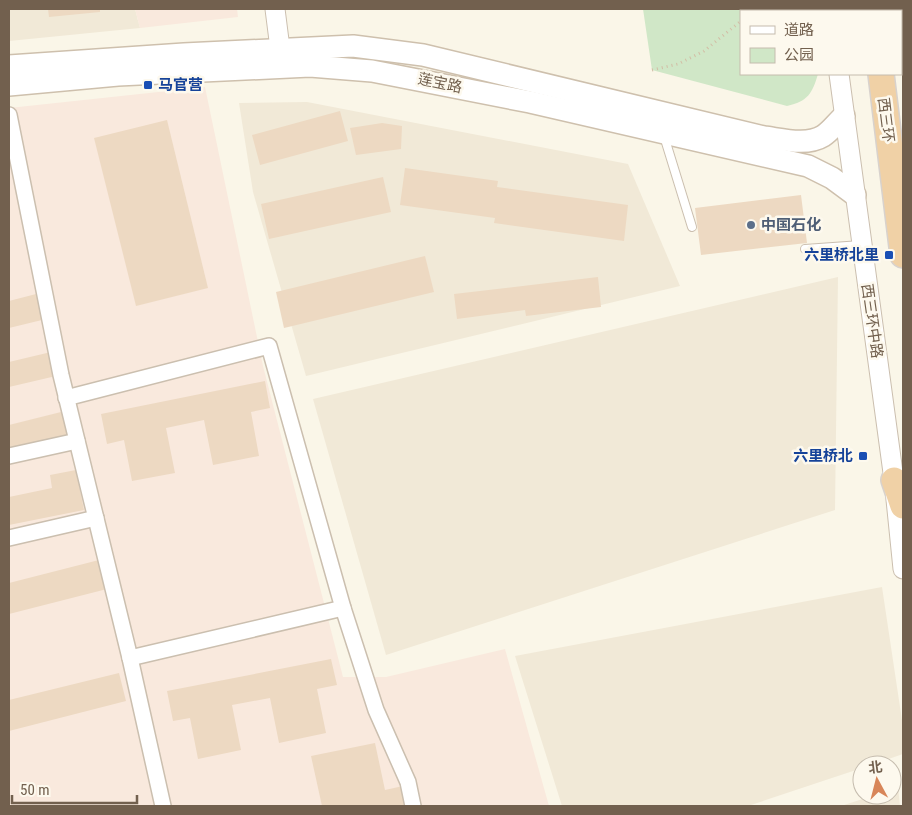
<svg xmlns="http://www.w3.org/2000/svg" width="912" height="815" viewBox="0 0 912 815" font-family="'Roboto Condensed','Noto Sans SC',sans-serif">
<style>
.residential{fill:#f1e9d7}
.commercial{fill:#f9e9dd}
.park{fill:#d0e7c7}
.building{fill:#edd9c2}
.lines{fill:none;stroke-linecap:round;stroke-linejoin:round}
.service-casing{stroke:#cbbfaf;stroke-width:10}
.minor-casing{stroke:#cbbfaf;stroke-width:18}
.tertiary-casing{stroke:#cbbfaf;stroke-width:21}
.secondary-casing{stroke:#cec0ad;stroke-width:24}
.trunk-casing{stroke:#d8d2cd;stroke-width:28}
.path{stroke:#d2bda5;stroke-width:3;stroke-dasharray:1 4;stroke-linecap:butt}
.service{stroke:#fff;stroke-width:8}
.minor{stroke:#fff;stroke-width:15}
.tertiary{stroke:#fff;stroke-width:19}
.secondary{stroke:#fff;stroke-width:21}
.trunk{stroke:#f0d1a6;stroke-width:25}
.transit-dot{fill:#1a4fb4;stroke:#fdf9ee;stroke-width:2}
.service-dot{fill:#5c6f8a;stroke:#fdf9ee;stroke-width:2}
.labels{text-anchor:middle;dominant-baseline:central;stroke-width:5;stroke-linejoin:round;paint-order:stroke}
.street-label{font-size:15px;fill:#72604e;stroke:#fdf9ee}
.transit-label{font-size:15px;font-weight:bold;fill:#164399;stroke:#fdf9ee;text-anchor:end}
.service-label{font-size:15px;font-weight:bold;fill:#4e5e75;stroke:#fdf9ee;text-anchor:start}
</style>
<rect width="100%" height="100%" fill="#faf6e8"/>
<g class="residential">
<path d="M9,9H135L140,28L9,41Z"/>
<path d="M307,102L628,164L680,286L306,376L253,192L239,103Z"/>
<path d="M838,277L835,510L386,655L313,399Z"/>
<path d="M882,587L903,727V754L871,765H862V768L748,806H562L515,656Z"/>
<path d="M898,787L900,806H841L875,795H892V789Z"/>
</g>
<g class="commercial">
<path d="M135,9H237L238,17L140,28Z"/>
<path d="M205,87L263,366L343,677H386L505,649L549,806H9V108Z"/>
</g>
<path class="park" d="M643,9H813V11H741V74H818C812,94 808,101 787,106L652,70Z"/>
<g class="building">
<path d="M48,9H100V12L49,17Z"/>
<path d="M340,111L348,141L260,165L252,135Z"/>
<path d="M167,120L208,288L136,306L94,138Z"/>
<path d="M382,123L402,126L401,149L356,155L350,128Z"/>
<path d="M405,168L498,181L497,187L628,205L624,241L494,223L495,218L400,205Z"/>
<path d="M383,177L391,212L269,239L261,204Z"/>
<path d="M801,195L807,243L701,255L695,208Z"/>
<path d="M425,256L434,292L284,328L276,292Z"/>
<path d="M598,277L601,307L526,316L525,310L457,319L454,294Z"/>
<path d="M36,294L42,320L9,328V301Z"/>
<path d="M51,352L56,376L9,387V362Z"/>
<path d="M265,381L270,408L251,412L259,456L213,465L204,420L166,428L175,473L132,481L124,440L107,444L101,414Z"/>
<path d="M65,411L71,436L9,451V425Z"/>
<path d="M76,470L84,510L9,525V497L52,488L50,475Z"/>
<path d="M99,560L107,589L9,614V583Z"/>
<path d="M331,659L337,685L317,689L326,733L279,743L270,698L232,705L241,750L198,759L190,718L173,721L167,691Z"/>
<path d="M119,673L126,701L9,731V700Z"/>
<path d="M375,743L385,790L403,786L407,806H322L311,756Z"/>
</g>
<g class="lines">
<g class="service-casing">
<g id="service">
<path d="M664,136L692,227"/>
<path d="M805,249L861,245"/>
</g>
</g>
<g class="minor-casing">
<g id="minor">
<path d="M9,115L61,375L130,658L163,806"/>
<path d="M66,398L269,346L343,608L376,710L408,782L413,806"/>
<path d="M9,456L77,441"/>
<path d="M9,538L96,518"/>
<path d="M130,658L343,608"/>
</g>
</g>
<g class="tertiary-casing">
<g id="tertiary">
<path d="M275,9L282,64"/>
<path d="M831,9V11"/>
<path d="M839,74L894,480L903,569"/>
</g>
</g>
<g class="secondary-casing">
<g id="secondary">
<path d="M9,66L184,54L353,46L423,55L764,137C781,139 807,146 823,136C831,131 837,122 844,116"/>
<path d="M9,85L118,75L310,66L372,71L530,102L808,166L832,178L855,195"/>
</g>
</g>
<g class="trunk-casing">
<g id="trunk">
<path d="M873,9V11"/>
<path d="M881,74L903,255"/>
<path d="M894,480L903,506"/>
</g>
</g>
<g class="path">
<path d="M751,11L754,9"/>
<path d="M652,70L678,64L704,51L741,21"/>
</g>
<use href="#service" class="service"/>
<use href="#minor" class="minor"/>
<use href="#tertiary" class="tertiary"/>
<use href="#secondary" class="secondary"/>
<use href="#trunk" class="trunk"/>
</g>
<g class="transit-dot">
<rect x="143" y="80" width="10" height="10" rx="2.5"/>
<rect x="884" y="250" width="10" height="10" rx="2.5"/>
<rect x="858" y="451" width="10" height="10" rx="2.5"/>
</g>
<circle class="service-dot" cx="751" cy="225" r="5"/>
<g class="labels">
<g class="street-label">
<text transform="translate(440 83) rotate(12)">莲宝路</text>
<text transform="translate(886 120) rotate(83)">西三环</text>
<text transform="translate(872 321) rotate(82)">西三环中路</text>
</g>
<g class="transit-label">
<text x="158" y="85" text-anchor="start">马官营</text>
<text x="879" y="255">六里桥北里</text>
<text x="853" y="456">六里桥北</text>
</g>
<g class="service-label">
<text x="761" y="225">中国石化</text>
</g>
</g>
<rect width="912" height="815" fill="none" stroke="#72604e" stroke-width="20"/>
<rect x="740" y="10" width="162" height="65" fill="#fdf9ee" stroke="#c5bcae"/>
<rect x="750" y="26" width="25" height="8" fill="#ffffff" stroke="#c5bcae"/>
<text x="784" y="35" font-size="15" fill="#72604e">道路</text>
<rect x="750" y="48" width="25" height="15" fill="#d0e7c7" stroke="#c5bcae"/>
<text x="784" y="60" font-size="15" fill="#72604e">公园</text>
<g transform="translate(877 780) rotate(353)"><circle r="24" fill="#fdf9ee" stroke="#c5bcae"/>
<path d="M0-4L9 19L0 12L-9 19Z" fill="#d88659"/>
<text y="-8" font-size="14" font-weight="bold" text-anchor="middle" fill="#72604e">北</text>
</g>
<path d="M12 795v8h125v-8" fill="none" stroke="#72604e" stroke-width="2.5"/>
<text x="20" y="795" font-size="15" fill="#72604e" stroke="#fdf9ee" stroke-width="4" paint-order="stroke">50 m</text>
</svg>
